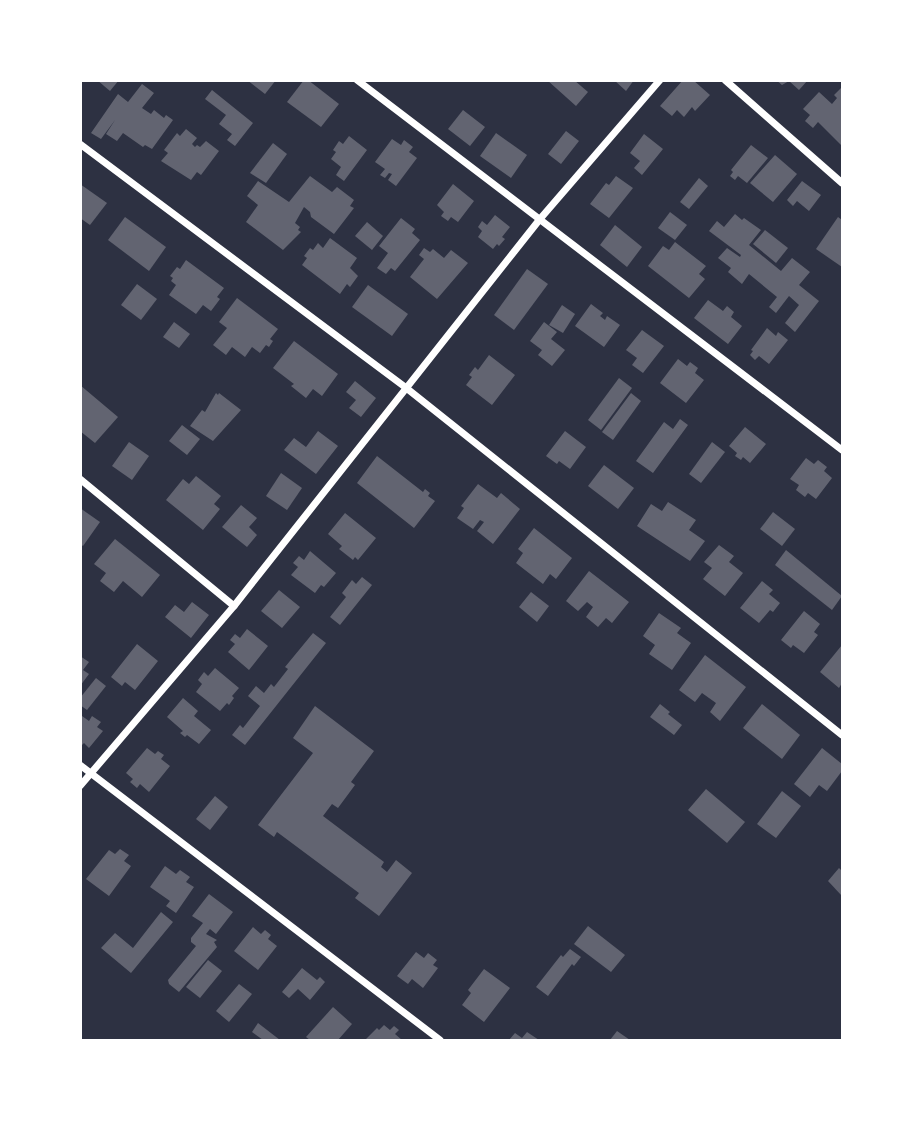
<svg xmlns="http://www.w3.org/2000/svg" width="923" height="1121" viewBox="0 0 923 1121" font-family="Overpass,sans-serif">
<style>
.building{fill:#626471}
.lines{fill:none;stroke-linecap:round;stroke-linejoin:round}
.minor{stroke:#fff;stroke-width:7}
</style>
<rect width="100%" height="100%" fill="#2d3142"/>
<g class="building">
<path d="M97,80H119L110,91Z"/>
<path d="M247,80H276L265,94Z"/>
<path d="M304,80H308L339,104L321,127L287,102Z"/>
<path d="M547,80H574L588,92L576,106Z"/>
<path d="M614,80H634L626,91Z"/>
<path d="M683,80H693L710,95L695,111L692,107L684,117L677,110L672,116L660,106Z"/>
<path d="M776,80H808L799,90L789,81L782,85Z"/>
<path d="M142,84L154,93L142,108L151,114L154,110L164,118L166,115L173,120L152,149L145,145L143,147L123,133L117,141L106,134L115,120L101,139L91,133L118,94L128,102Z"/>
<path d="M841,88L842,89V146L818,122L813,128L805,121L810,115L803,109L819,92L832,104L837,98L834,95Z"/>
<path d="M212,90L253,123L235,146L227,140L232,134L219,124L226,115L205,99Z"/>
<path d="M463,110L485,127L470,146L448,129Z"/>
<path d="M186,129L197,138L192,144L195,147L197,145L200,147L206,141L219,151L201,175L197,172L191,180L161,161L168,153L164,150L177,133L180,136Z"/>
<path d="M566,131L579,141L561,164L548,154Z"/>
<path d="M496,133L527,155L511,178L480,156Z"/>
<path d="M644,134L663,149L642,175L634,168L640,161L630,153Z"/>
<path d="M349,136L367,150L344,181L336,175L341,167L331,159L336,152L333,150L339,141L343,144Z"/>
<path d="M392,139L401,145L404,140L413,147L409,152L417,158L396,186L388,180L392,174L389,173L385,178L380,175L385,169L375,162Z"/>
<path d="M273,143L287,154L266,183L250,173Z"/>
<path d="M751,145L768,158L747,183L738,176L735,180L730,176L733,172L731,170Z"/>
<path d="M775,155L797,174L773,202L750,183Z"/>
<path d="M310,176L332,192L337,187L354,200L350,206L354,208L334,234L311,217L310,212L304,207L295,223L300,227L298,230L301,232L283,250L246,222L258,205L247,196L258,181L289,202Z"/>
<path d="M616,176L633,188L609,218L590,204L606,183L609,185Z"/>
<path d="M699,178L708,186L689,209L680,202Z"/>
<path d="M802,181L821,195L809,211L797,201L793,206L787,200Z"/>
<path d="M80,184L107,203L90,225L80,218Z"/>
<path d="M453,184L474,201L458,222L451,217L448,221L441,216L444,212L437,205Z"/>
<path d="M670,212L687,225L675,240L658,228Z"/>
<path d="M735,214L742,220L744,218L761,230L749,245L781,271L792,258L810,272L799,285L819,301L795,332L785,323L799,305L789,296L776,313L769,307L777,297L749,274L742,284L728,272L731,268L718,258L727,248L740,257L741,255L709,231L717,221L724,227Z"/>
<path d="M495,215L510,227L502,237L505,239L499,246L497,244L493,249L478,237L482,231L478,227L482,221L487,225Z"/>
<path d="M125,217L166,247L149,271L108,240Z"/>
<path d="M838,217L842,220V267L816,249Z"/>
<path d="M401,218L415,229L412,233L420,240L395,271L391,268L386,274L377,268L388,253L379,246Z"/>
<path d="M367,222L383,236L372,250L355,236Z"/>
<path d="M615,225L642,247L627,267L600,245Z"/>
<path d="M765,230L788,248L776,263L753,244Z"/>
<path d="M330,238L357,258L350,268L358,276L350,287L347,284L340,294L302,265L307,258L304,256L310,248L313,250L318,243L323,248Z"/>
<path d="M675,242L706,266L699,274L705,279L689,298L648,266L663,246L669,250Z"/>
<path d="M424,248L430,252L433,249L444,258L451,250L468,263L437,299L410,277L424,259L419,255Z"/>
<path d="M186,260L224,288L217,297L220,299L211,311L203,305L196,314L169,295L176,285L171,281L173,278L170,276L177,267L180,269Z"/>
<path d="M527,269L548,284L514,330L494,315Z"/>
<path d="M137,284L157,299L141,320L121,305Z"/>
<path d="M368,285L408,314L392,336L352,307Z"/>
<path d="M237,298L278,329L270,339L273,341L269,347L266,345L260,353L252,347L245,357L232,347L226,355L213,345L227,328L219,322Z"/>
<path d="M708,300L723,311L727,306L734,312L731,317L742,326L728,344L694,318Z"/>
<path d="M591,304L603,313L600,316L605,320L607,316L620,325L604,347L575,326Z"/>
<path d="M562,305L575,314L563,333L549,325Z"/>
<path d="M174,322L190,334L179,348L163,337Z"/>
<path d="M544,322L557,332L551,339L565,350L552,366L538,355L542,350L530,341Z"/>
<path d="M767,328L776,336L778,332L788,340L769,364L759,356L755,360L750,355L753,351L751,350Z"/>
<path d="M642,330L664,346L643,373L632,365L637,358L626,350Z"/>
<path d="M294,341L338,374L322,396L313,389L306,398L291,386L294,384L273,368Z"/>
<path d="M489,355L515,375L492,405L466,385L472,377L469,375L475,367L478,370Z"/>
<path d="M678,359L687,366L690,362L698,368L695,373L704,380L686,403L660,383Z"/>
<path d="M619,378L632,388L601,430L588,420Z"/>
<path d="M355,381L376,398L361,417L349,408L356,400L346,392Z"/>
<path d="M80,385L118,417L95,443L80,431Z"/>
<path d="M216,393L218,395L219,393L241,410L213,441L190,426L202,410L205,412Z"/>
<path d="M631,393L641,401L613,440L602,432Z"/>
<path d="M680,419L688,425L653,473L636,461L664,422L673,429Z"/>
<path d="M182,425L200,439L187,455L169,441Z"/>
<path d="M745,427L766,444L750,463L743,457L741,460L735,456L737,453L729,446Z"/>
<path d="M318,431L338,446L316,474L284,450L294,438L306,447Z"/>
<path d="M565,431L586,447L570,469L559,461L557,464L546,456Z"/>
<path d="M129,442L149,456L132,480L112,466Z"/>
<path d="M712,442L725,452L701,483L689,474Z"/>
<path d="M377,456L423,492L425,489L430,493L428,496L435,501L414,528L357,483Z"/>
<path d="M806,458L814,464L818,460L827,467L824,471L832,478L816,499L808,493L805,497L796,490L799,485L790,479Z"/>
<path d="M604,465L634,488L618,509L588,486Z"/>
<path d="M281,473L302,488L287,510L266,496Z"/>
<path d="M196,476L221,496L214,504L220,509L203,530L166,500L183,479L189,484Z"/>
<path d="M478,484L497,498L501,493L520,509L493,544L477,531L484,522L480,520L473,529L457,518L464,508L461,506Z"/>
<path d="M668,502L696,520L689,530L705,541L690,561L637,526L651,504L662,511Z"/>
<path d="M241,505L257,518L249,527L257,535L247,547L222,527Z"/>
<path d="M80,508L100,522L83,546L80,544Z"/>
<path d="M773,512L795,529L782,546L760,529Z"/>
<path d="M345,513L376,538L358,560L355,557L353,560L339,549L342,546L328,534Z"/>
<path d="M534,528L572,558L556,579L550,574L543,584L516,563L523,553L518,549Z"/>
<path d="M115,539L160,575L142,597L123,581L114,592L100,581L106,573L94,564Z"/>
<path d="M719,545L734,556L729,562L743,573L725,596L703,579L712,568L704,562Z"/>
<path d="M786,550L842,596L832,610L775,565Z"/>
<path d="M310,551L336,573L324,587L321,585L315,593L291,575L298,567L293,563L299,556L304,560Z"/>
<path d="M589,571L629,602L612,623L606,618L598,627L586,617L593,607L587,602L578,611L566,601Z"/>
<path d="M362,577L372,585L340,625L330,617L346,597L342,593L352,580L356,584Z"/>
<path d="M762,581L773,590L769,594L780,603L773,612L770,610L759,623L740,608Z"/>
<path d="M279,590L300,607L282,628L261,611Z"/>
<path d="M531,592L549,606L537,622L519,607Z"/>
<path d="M192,602L209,615L191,638L165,617L175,605L184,612Z"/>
<path d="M804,611L820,624L814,632L818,635L804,653L793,645L791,648L781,640Z"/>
<path d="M659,613L681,628L677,633L691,643L672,670L649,654L655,645L643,636Z"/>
<path d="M247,629L268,646L249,670L228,652L235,644L230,640L235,634L240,638Z"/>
<path d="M313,633L326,643L245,745L232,735L240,725L243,728L260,706L248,696L256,686L264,693L271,684L274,687L288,669L285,667Z"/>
<path d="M137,644L158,661L135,690L125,682L122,686L111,677Z"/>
<path d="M842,645V683L839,688L820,672Z"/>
<path d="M705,655L746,687L720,721L710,712L716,703L702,693L695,702L679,690Z"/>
<path d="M80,656L89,662L83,670L89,674L80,686Z"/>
<path d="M215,668L239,688L232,696L234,698L229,705L227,703L220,711L196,692L202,684L198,680L204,672L208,676Z"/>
<path d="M96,678L106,686L87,710L80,705V698Z"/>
<path d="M183,698L198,711L194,716L211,730L199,744L187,735L185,737L180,733L183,731L167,717Z"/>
<path d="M660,704L670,712L668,714L682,725L674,735L650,717Z"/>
<path d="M762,704L800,735L782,759L743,728Z"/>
<path d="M315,706L374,751L351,782L355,785L338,808L332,804L323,816L384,862L381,867L387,872L396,860L412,873L379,916L355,898L359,893L277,832L274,837L258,825L313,753L293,738Z"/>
<path d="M82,716L89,721L92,716L101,722L97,727L103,731L89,748L84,743L80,747V718Z"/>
<path d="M147,748L155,754L158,751L164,755L161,759L170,766L149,792L140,784L137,788L130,782L133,779L126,773Z"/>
<path d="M822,748L842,764V771L827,791L819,785L810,797L794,784Z"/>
<path d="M706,789L745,822L727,843L688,810Z"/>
<path d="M782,791L801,806L776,838L757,824Z"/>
<path d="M215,796L228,807L210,830L196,819Z"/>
<path d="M120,849L129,855L124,861L131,866L109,896L86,879L109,850L115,854Z"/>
<path d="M165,866L176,874L180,870L190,877L186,882L194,887L176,913L166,906L170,901L150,887Z"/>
<path d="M839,868L842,871V896L828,881Z"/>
<path d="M209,894L233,912L216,934L210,929L206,934L217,940L214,942L217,947L179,992L169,984L168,980L196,946L191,942V938L203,923L192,916Z"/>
<path d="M161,912L173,922L131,973L101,948L115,933L133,948Z"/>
<path d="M588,926L625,955L611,972L574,944Z"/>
<path d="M253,927L261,934L265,930L271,935L268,939L277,946L258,970L234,951Z"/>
<path d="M570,949L581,957L574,966L572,964L548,996L536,987L561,955L563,957Z"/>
<path d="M416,952L424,958L428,953L437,960L433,965L438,968L423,988L412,979L408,984L397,976Z"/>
<path d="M208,960L222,971L200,998L186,987Z"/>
<path d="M302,968L317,980L320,977L325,982L310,1000L298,989L289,998L282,992Z"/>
<path d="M484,969L510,988L484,1022L462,1005L471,993L468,990Z"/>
<path d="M239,984L252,994L229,1022L216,1011Z"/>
<path d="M333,1007L352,1024L338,1040H310L306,1037Z"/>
<path d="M258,1023L280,1040H263L252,1032Z"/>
<path d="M384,1025L390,1030L394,1026L399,1030L395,1034L402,1040H365L377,1028L379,1030Z"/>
<path d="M617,1031L630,1040H610Z"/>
<path d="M527,1032L539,1040H509L515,1033L522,1038Z"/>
</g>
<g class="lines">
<g class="minor">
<path d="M357,80L842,450"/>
<path d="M725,80L842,183"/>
<path d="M80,144L405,387L842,735"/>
<path d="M80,479L234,606"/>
<path d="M80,765L440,1040"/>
<path d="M80,786L234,606L540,219L660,80"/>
</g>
</g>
<rect width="923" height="1121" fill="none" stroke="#ffffff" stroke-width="164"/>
</svg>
